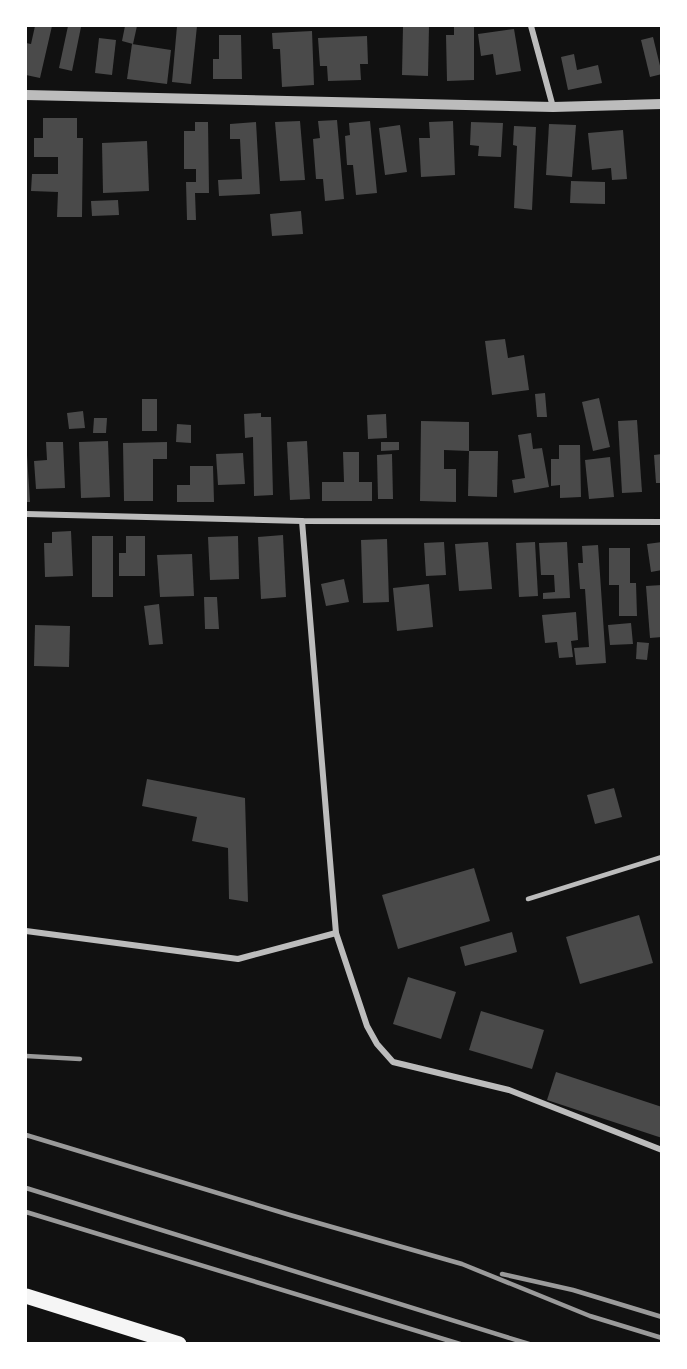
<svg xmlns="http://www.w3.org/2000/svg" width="687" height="1369" viewBox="0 0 687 1369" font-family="'Golos Text',sans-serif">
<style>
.building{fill:#4a4a4a}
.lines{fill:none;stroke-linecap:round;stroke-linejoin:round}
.service{stroke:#bcbcbc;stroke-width:4.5}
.minor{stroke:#bcbcbc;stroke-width:6}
.tertiary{stroke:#bcbcbc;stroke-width:10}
.primary{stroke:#f5f5f5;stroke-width:15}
.rail{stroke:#9a9a9a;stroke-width:4.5}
</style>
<rect width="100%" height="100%" fill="#111"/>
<g class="building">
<path d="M35,26H52L40,78L26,75V43L31,44Z"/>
<path d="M68,26L81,27L72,71L59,68Z"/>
<path d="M125,26H137L133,44L122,41Z"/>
<path d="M177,26H197L191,84L172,82Z"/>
<path d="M403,26H429L428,76L402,75Z"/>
<path d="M454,26H474V80L447,81L446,35H454Z"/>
<path d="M514,29L521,71L496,75L493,54L481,56L478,34Z"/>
<path d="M312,31L314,85L282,87L280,49H273L272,33Z"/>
<path d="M219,35H241L242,79H213V59H219Z"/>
<path d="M367,36L368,64H360L361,80L328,81L327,66H320L318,38Z"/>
<path d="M653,37L662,74L650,77L641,40Z"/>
<path d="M99,38L116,40L112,75L95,73Z"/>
<path d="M132,44L171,50L167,84L127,79Z"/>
<path d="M574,54L577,70L598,65L602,83L568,90L561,57Z"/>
<path d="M43,118H77V138H83L82,217H57L58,192L31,191L32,174H58V157H34V138H43Z"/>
<path d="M337,120L344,199L325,201L323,179H316L313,139L320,138L318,121Z"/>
<path d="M300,121L305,180L280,181L275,122Z"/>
<path d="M370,121L377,193L356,195L353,165H347L345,136L350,135L349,123Z"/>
<path d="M453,121L455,175L421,177L419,138H430L429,122Z"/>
<path d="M195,122H208L209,193H195L196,220H187L186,182H196V169H184V131H195Z"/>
<path d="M256,122L260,194L219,196L218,180L242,179L240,139H230V124Z"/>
<path d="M471,122L503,123L501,157L478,156L479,146L470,145Z"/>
<path d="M549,124L576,125L572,177L546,175Z"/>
<path d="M400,125L407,172L385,175L379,128Z"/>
<path d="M514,126L536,127L532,210L514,208L517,146L513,145Z"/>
<path d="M623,130L627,179L612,180L611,168L592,170L588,133Z"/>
<path d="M147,141L149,191L103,193L102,143Z"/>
<path d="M571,181L605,182V204L570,203Z"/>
<path d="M118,200L119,215L92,216L91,201Z"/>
<path d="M301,211L303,234L272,236L270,214Z"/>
<path d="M505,339L508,358L524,355L529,390L492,395L485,341Z"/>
<path d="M545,393L547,417H537L535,394Z"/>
<path d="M599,398L610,447L593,451L582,402Z"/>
<rect x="142" y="399" width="15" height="32"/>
<path d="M83,411L85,428L69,429L67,413Z"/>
<path d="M261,413V417H271L273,495L254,496L253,437L245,438L244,414Z"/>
<path d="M386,414L387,438L368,439L367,415Z"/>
<path d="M94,418H107L106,433H93Z"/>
<path d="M637,420L642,492L622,493L618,421Z"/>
<path d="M421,421L469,422V451L444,450V469H456V502L420,501Z"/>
<path d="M177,424L191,425V443L176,442Z"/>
<path d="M531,433L533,449L542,448L549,487L514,493L512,480L525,478L518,435Z"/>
<path d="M108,441L110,497L81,498L79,442Z"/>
<path d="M307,441L310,499L290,500L287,442Z"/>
<path d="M46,442H63L65,488L36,489L34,461L47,460Z"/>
<path d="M167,442V459H153V501H124L123,443Z"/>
<path d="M381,442H399V450L381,451Z"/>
<path d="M559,445H580L581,497L560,498V485L551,486V459H559Z"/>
<path d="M469,451H498L497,497L468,496Z"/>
<path d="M343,452H359V482H372V501H322V482H344Z"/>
<path d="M243,453L245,484L218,485L216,454Z"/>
<path d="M392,454L393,499H378L377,455Z"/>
<path d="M662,454V483H656L654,455Z"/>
<path d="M26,455H27L30,502H26Z"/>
<path d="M610,457L614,497L589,499L585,460Z"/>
<path d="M190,466H213L214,502H177V485H190Z"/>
<path d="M71,531L73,576L45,577L44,543H52V532Z"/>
<path d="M283,535L286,597L261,599L258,537Z"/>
<rect x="92" y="536" width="21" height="61"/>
<path d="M126,536H145V576H119V553H126Z"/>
<path d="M238,536L239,579L210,580L208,537Z"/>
<path d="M387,539L389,602L363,603L361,540Z"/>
<path d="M444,542L446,575L426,576L424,543Z"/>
<path d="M488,542L492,589L459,591L455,544Z"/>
<path d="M535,542L538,596L519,597L516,543Z"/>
<path d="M567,542L570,598L543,599V593L555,592L554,575H541L539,543Z"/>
<path d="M662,542V570L651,572L647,544Z"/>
<path d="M598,545L606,663L576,665L574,648L589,647L585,589H580L578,563H583L582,546Z"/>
<path d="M609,548H630V583H636L637,616H619V585H609Z"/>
<path d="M192,554L194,596L160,597L157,555Z"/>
<path d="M344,579L349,602L326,606L321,584Z"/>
<path d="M429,584L433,627L397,631L393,588Z"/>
<path d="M662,585V637L650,638L646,586Z"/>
<path d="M204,597H217L219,629H205Z"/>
<path d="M159,604L163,644L149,645L144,606Z"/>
<path d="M576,612L578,640L571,641L573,657L559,658L557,642L545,643L542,615Z"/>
<path d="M631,623L633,644L610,645L608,625Z"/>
<path d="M35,625L70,626L69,667L34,666Z"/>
<path d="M637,642L649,643L647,660L636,659Z"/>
<path d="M147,779L245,798L248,902L229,899L228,848L192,841L197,817L142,806Z"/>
<path d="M614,788L622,817L595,824L587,795Z"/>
<path d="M474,868L490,921L398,949L382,895Z"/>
<path d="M639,915L653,963L580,984L566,937Z"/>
<path d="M512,932L517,952L465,966L460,947Z"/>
<path d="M408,977L456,992L441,1039L393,1024Z"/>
<path d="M481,1011L544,1030L532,1069L469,1050Z"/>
<path d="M556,1072L662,1107V1138L547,1100Z"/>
</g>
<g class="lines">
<path class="service" d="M528,899L662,857"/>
<g class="minor">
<path d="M531,26L553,107"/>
<path d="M26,514L302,521L662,522"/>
<path d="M302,521L336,933L367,1026L377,1044L393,1062L509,1090L662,1150"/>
<path d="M26,931L238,959L336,933"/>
</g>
<path class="tertiary" d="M26,95L553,107L662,104"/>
<path class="primary" d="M26,1296L179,1344"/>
<g class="rail">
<path d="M26,1056L80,1059"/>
<path d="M26,1135L290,1215L462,1264L590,1316L662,1338"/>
<path d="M26,1188L529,1344"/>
<path d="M26,1212L460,1344"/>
<path d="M502,1274L573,1290L662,1317"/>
</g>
</g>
<rect width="687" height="1369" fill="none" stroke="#ffffff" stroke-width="54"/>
</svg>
